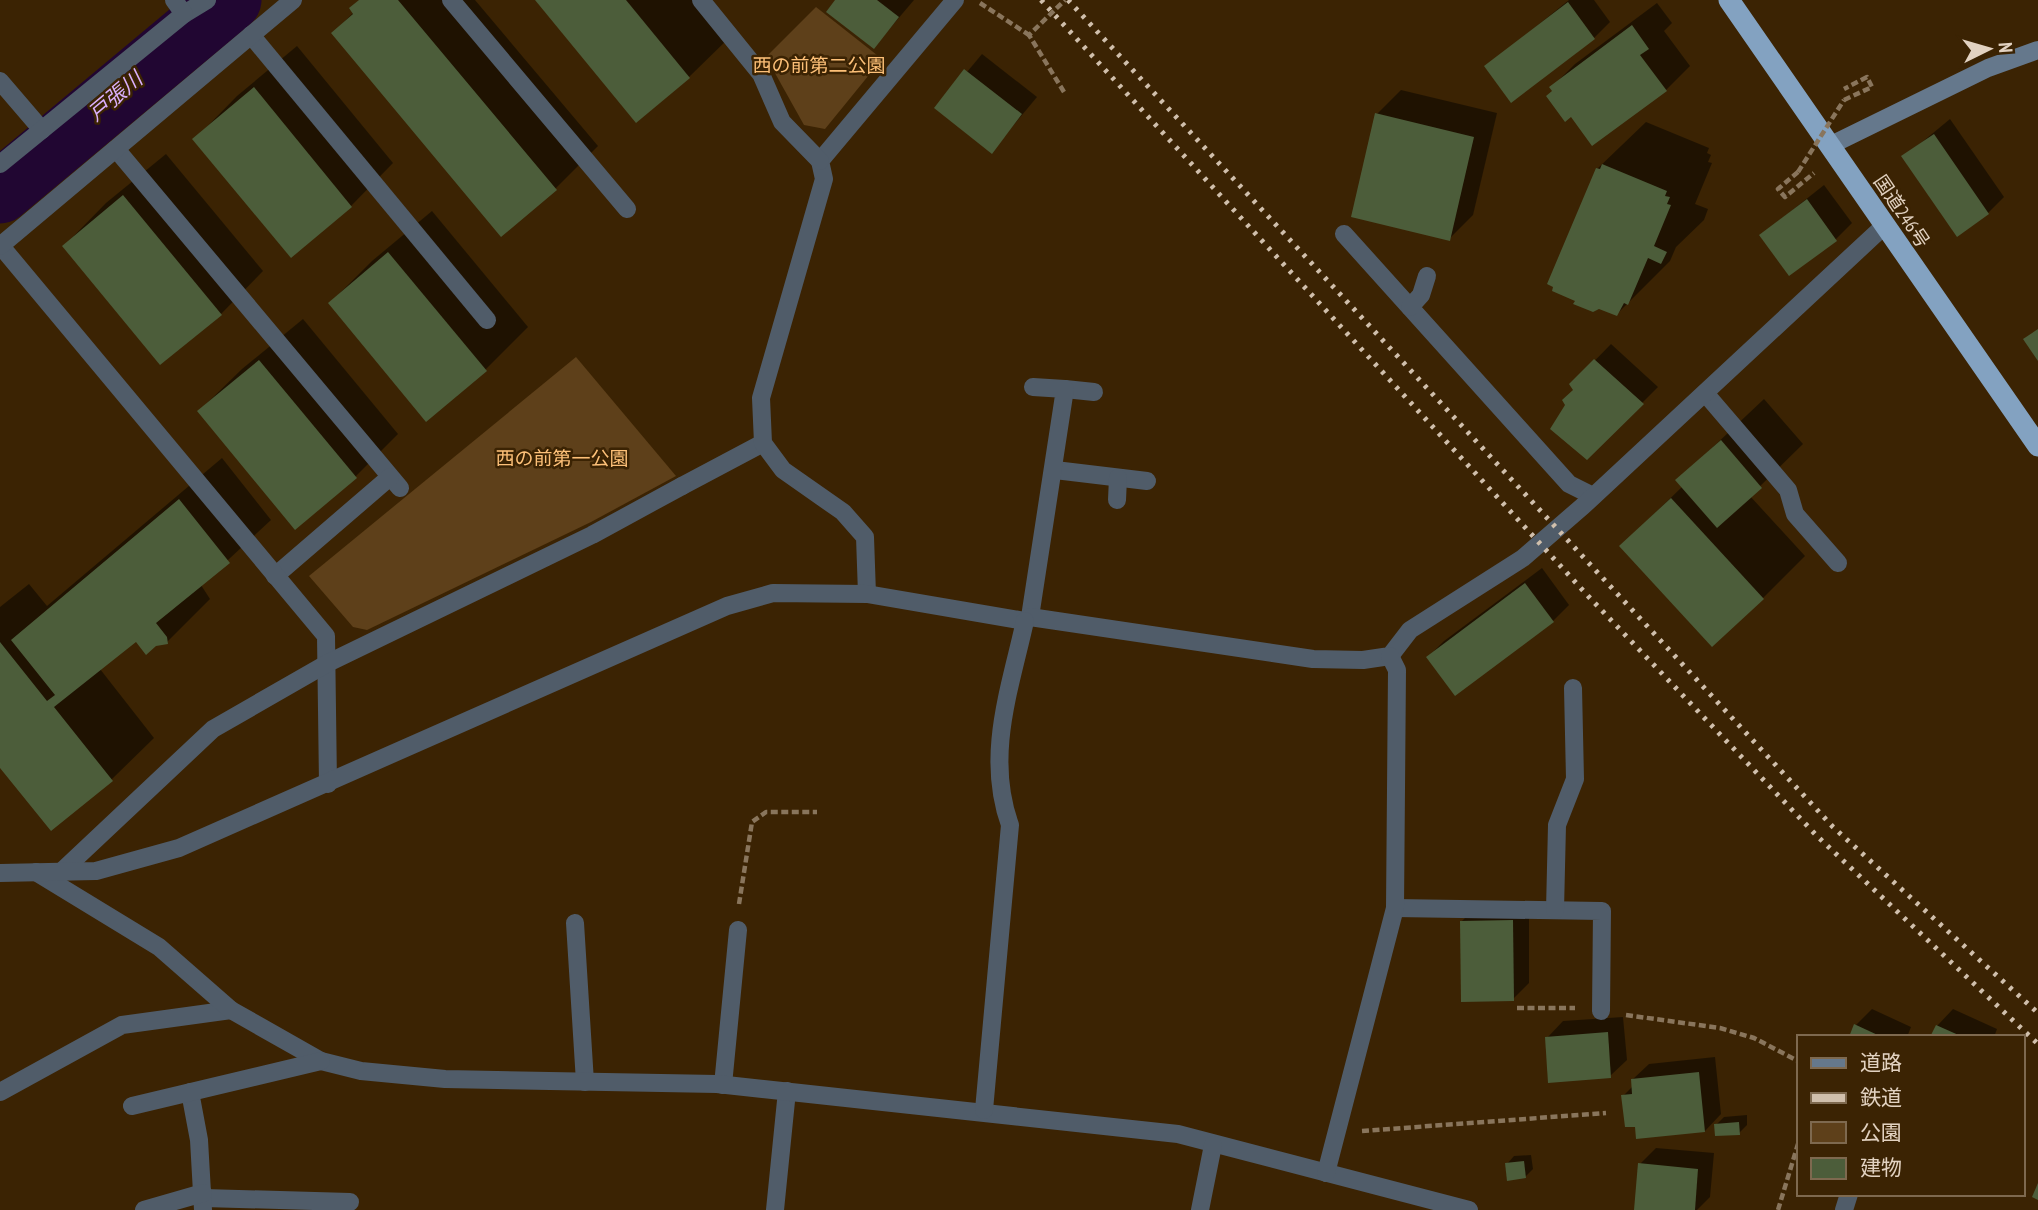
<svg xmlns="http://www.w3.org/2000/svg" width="2038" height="1210" viewBox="0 0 2038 1210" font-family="'PT Sans Narrow','Noto Sans JP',sans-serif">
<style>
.green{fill:#5e401a}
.shadow{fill:#0007}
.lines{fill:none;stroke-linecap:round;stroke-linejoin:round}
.river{stroke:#210632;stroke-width:63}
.building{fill:#4c5d3a}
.path{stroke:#89755c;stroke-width:4.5;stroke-dasharray:7 3.5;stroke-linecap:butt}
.lane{stroke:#505c69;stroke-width:18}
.street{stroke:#505c69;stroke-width:18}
.secondary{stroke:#65788c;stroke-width:18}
.highway{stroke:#83a2c1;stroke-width:21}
.rail{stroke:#d0bfac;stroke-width:5;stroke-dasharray:3.5 7;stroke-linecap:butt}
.path-bridge{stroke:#89755c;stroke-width:4.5;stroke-dasharray:7 3.5;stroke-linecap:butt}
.labels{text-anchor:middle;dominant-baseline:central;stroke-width:5;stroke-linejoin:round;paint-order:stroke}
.park-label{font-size:19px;fill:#fdc078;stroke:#3b2303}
.street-label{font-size:19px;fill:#e2d2c1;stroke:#3b2303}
.water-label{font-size:21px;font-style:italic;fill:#dab0fc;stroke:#3b2303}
</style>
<rect width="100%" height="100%" fill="#3b2303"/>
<g class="green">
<path d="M816,7L882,59L825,129L804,125L766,57Z"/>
<path d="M576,357L676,476L591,522L367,630L353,627L309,576Z"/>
</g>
<g class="shadow">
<path d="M360,0H475L598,146L555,189L333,33L354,12Z"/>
<path d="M537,0H703L732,35L689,77L636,121Z"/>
<path d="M837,0H914L874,47Z"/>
<path d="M1569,0H1594L1610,22L1594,38L1511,100L1486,67Z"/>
<path d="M1657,3L1672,23L1664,31L1690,66L1666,90L1572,114L1551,88L1575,64Z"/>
<path d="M297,46L393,163L351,206L291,255L195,139L237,96Z"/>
<path d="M982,54L1037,97L992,151L937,108Z"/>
<path d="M1401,90L1497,113L1473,215L1449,239L1377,114Z"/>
<path d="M1950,119L2004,197L1988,213L1904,157Z"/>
<path d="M1646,122L1709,148L1707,153L1711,155L1708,162L1712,163L1695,204L1708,209L1704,220L1676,247L1670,261L1617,314L1600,308L1597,310L1576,303L1597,169Z"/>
<path d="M166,154L263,271L221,314L64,246L106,203Z"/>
<path d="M1824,185L1852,223L1836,239L1761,235Z"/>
<path d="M432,211L528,327L486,369L426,419L330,303L372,261Z"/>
<path d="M303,319L398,434L356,476L295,527L199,411L242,369Z"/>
<path d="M1611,344L1658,387L1587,458L1567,405L1575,390L1571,385Z"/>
<path d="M1764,399L1803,444L1750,496L1805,556L1763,598L1621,546L1683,486L1678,480Z"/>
<path d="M222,458L271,520L201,585L210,599L167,642L136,640L100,669L154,738L111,780L0,765V607L29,584L47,606Z"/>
<path d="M1542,568L1569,605L1553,621L1428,657L1444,641Z"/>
<path d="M1478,905H1529V983L1513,999L1462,921Z"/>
<path d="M1872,1009L1911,1027L1907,1037H1850L1856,1025Z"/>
<path d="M1953,1009L1997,1029L1994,1037H1932L1937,1026Z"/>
<path d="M1623,1017L1627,1060L1610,1076L1547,1038L1563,1021Z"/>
<path d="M1715,1057L1721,1114L1705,1131L1636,1125L1623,1096L1633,1086L1632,1080L1649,1064Z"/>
<path d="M1747,1115V1125L1739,1133L1716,1125L1724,1117Z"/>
<path d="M1656,1148L1714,1153L1710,1197L1697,1210H1642L1640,1164Z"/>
<path d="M1531,1155L1533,1169L1525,1177L1507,1164L1514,1156Z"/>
</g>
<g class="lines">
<path class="river" d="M0,192L230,0"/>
</g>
<g class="building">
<path d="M359,0H398L557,190L501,237L331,33L353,14L349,8Z"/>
<path d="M535,0H626L690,78L636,123Z"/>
<path d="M835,0H877L899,17L874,49L826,12Z"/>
<path d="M1568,2L1595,39L1511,103L1484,66Z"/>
<path d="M1632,25L1649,49L1640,55L1667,91L1592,146L1571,117L1565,122L1546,96L1552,91L1549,87Z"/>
<path d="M964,69L1022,114L992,154L934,108Z"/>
<path d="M254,87L352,207L291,258L192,139Z"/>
<path d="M1375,113L1474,137L1450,241L1351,217Z"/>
<path d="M1934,134L1989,214L1957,237L1901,156Z"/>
<path d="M1602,164L1667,191L1665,196L1670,197L1667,204L1671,205L1654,246L1667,252L1661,264L1648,258L1628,305L1624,303L1617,316L1599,309L1593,312L1573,304L1575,301L1552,291L1553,287L1547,284L1596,168L1600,169Z"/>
<path d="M123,195L222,315L160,365L62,246Z"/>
<path d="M1807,199L1837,241L1789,276L1759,235Z"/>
<path d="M388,252L487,371L426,422L328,303Z"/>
<path d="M2038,329V361L2023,339Z"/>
<path d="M1594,359L1644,404L1587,460L1550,429L1565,405L1562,400L1573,390L1569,384Z"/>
<path d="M259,360L357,478L295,530L197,411Z"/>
<path d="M1721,440L1762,488L1717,528L1675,480Z"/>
<path d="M1671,498L1764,599L1712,647L1619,546Z"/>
<path d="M179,499L230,563L156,623L167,637L168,644L156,646L146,655L136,642L54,707L113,781L51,831L0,768V642L47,701L55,695L11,640Z"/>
<path d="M1525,583L1554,622L1455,696L1426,657Z"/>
<path d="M1513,920L1514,1001L1461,1002L1460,921Z"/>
<path d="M1854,1024L1882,1037H1849Z"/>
<path d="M1936,1025L1963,1037H1930Z"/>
<path d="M1608,1032L1611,1078L1548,1083L1545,1037Z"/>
<path d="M1699,1072L1705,1132L1636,1139L1635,1127H1625L1621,1095L1632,1094L1631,1079Z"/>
<path d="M1739,1122L1740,1135L1715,1136L1714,1124Z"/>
<path d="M1524,1161L1526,1178L1507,1181L1505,1163Z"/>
<path d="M1638,1163L1698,1169L1695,1210H1634Z"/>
<path d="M2038,1183V1200L2032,1197Z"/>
</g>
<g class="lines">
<g class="path">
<path d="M980,3L1029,35"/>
<path d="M1064,92L1029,35L1065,0"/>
<path d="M1844,100L1872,87L1867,77L1844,89"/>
<path d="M1798,172L1778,189L1785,197L1814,173"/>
<path d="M739,904L752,822L766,812H817"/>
<path d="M1517,1008H1575"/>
<path d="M1626,1015L1720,1028L1754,1038L1798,1061"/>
<path d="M1362,1131L1606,1113"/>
<path d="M1778,1210L1798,1144"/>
</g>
<g class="lane">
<path d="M451,0L627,209"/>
<path d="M251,35L487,320"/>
<path d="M0,81L42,130"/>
<path d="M116,149L400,488"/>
<path d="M1344,234L1569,484L1593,496"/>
<path d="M1410,307L1421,295L1427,276"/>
<path d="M1705,393L1788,490L1795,514L1838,563"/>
<path d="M682,486L763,443"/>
<path d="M275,576L390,477"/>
<path d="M867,594L865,537L843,512L783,470L763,443L761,398L824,179L820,161L955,0"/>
<path d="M1395,908L1602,911L1601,1011"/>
<path d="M1555,910L1557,825L1575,779L1573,688"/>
<path d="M575,923L585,1082"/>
<path d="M723,1085L738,930"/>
<path d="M0,1092L122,1025L231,1010"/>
<path d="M204,1198L350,1202"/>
<path d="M775,1210L787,1091"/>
<path d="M1844,1210L1849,1194"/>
</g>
<g class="street">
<path d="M701,0L761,74L782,122L820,161"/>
<path d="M184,14L207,0"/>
<path d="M0,164L184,14L174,0"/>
<path d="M0,245L326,636L328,784"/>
<path d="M0,246L293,0"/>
<path d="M1065,389L1094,392"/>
<path d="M1055,470L1147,481"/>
<path d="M1117,500L1118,478"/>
<path d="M1030,617L1065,389L1033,387"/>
<path d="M36,872L159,947L231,1010L321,1061L361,1071L445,1079L717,1084L1178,1134L1469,1210"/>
<path d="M61,872L213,729L328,663L592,535L682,486"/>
<path d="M0,873L96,871L179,848L727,606L773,593L867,594L1025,621L1030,617L1313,659L1363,660L1390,656L1410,630L1523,558L1583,506L1884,226"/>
<path d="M190,1092L199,1140L203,1210"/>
<path d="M132,1106L321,1061"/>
<path d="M984,1110L1010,825C985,756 1010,689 1025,621"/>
<path d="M1326,1173L1395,908L1397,670L1390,656"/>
<path d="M144,1210L203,1193"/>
<path d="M1200,1210L1213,1145"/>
</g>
<path class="secondary" d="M1831,145L1988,68L2038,50"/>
<path class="highway" d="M1729,0L2038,446"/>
<g class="rail">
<path d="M1041,0L1589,597L1817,836L2038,1044"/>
<path d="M1068,0L1833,827L2038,1013"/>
</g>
<path class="path-bridge" d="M1798,172L1844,100"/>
</g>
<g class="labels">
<g class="park-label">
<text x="819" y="65">西の前第二公園</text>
<text x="562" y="458">西の前第一公園</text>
</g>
<g class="street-label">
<text transform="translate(1902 211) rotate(56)">国道246号</text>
</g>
<g class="water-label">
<text transform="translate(115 96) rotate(-40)">戸張川</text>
</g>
</g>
<rect x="1797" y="1035" width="228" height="161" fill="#3b2303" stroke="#7e694f" stroke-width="2"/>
<rect x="1811" y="1058" width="35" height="10" fill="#65788c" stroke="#7e694f" stroke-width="2"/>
<text x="1860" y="1070" font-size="21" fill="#e2d2c1">道路</text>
<rect x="1811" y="1093" width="35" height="10" fill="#d0bfac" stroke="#7e694f" stroke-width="2"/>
<text x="1860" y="1105" font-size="21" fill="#e2d2c1">鉄道</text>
<rect x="1811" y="1122" width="35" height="21" fill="#5e401a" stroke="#7e694f" stroke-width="2"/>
<text x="1860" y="1140" font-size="21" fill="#e2d2c1">公園</text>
<rect x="1811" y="1158" width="35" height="21" fill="#4c5d3a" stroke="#7e694f" stroke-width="2"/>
<text x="1860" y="1175" font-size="21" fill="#e2d2c1">建物</text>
<g transform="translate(1989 49) rotate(85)" stroke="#3b2303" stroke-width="5" paint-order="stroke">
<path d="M0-5L12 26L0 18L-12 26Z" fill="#e2d2c1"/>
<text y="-10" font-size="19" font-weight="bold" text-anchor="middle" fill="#e2d2c1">N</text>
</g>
</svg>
